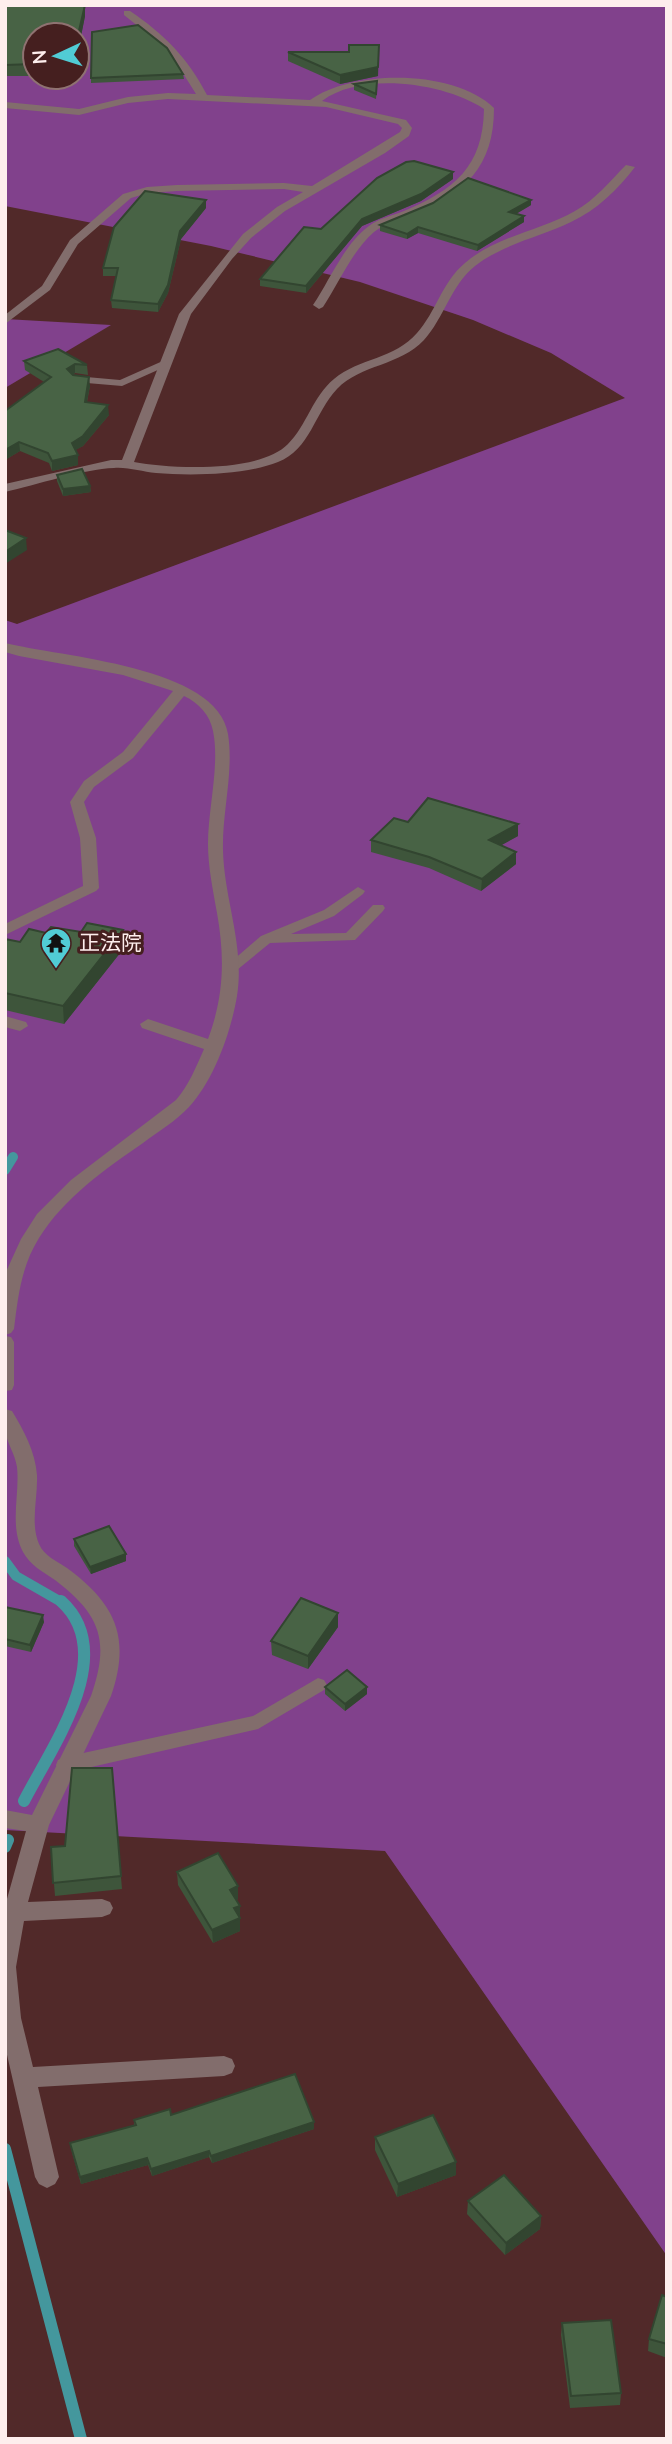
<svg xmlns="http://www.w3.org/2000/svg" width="672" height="2444" viewBox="0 0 672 2444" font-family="'Nunito Sans','Noto Sans JP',sans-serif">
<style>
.forest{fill:#81418c;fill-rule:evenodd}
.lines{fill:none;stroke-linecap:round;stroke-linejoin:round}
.stream-far1{stroke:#44979d;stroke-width:10}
.stream{stroke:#44979d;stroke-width:12}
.service{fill:#826d6c;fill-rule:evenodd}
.minor{fill:#826d6c;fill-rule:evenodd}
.wall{fill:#3e553b}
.shaded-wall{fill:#324530}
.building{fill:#486345;stroke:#324530;stroke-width:2}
.labels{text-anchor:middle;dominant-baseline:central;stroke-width:6;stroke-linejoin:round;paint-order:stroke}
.poi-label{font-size:21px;fill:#feeeed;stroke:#451f1f;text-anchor:start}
</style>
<rect width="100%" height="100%" fill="#512929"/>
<g class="forest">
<path d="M5,5H667V2256L385,1851L5,1830V620L17,624L625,398L551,353L473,320L360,282L211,246L5,206ZM35,35H77V77H35Z"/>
<path d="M5,319L111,325L5,388Z"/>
</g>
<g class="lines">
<g class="stream-far1">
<path d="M5,1170L13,1157"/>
<path d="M5,1561L16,1576L63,1603"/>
</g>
<g class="stream">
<path d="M24,1801C51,1748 120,1654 61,1601"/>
<path d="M5,1847L8,1840"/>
<path d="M5,2149L81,2439"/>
</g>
<g class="service">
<path d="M165,360L169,361V365L122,386L75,382L70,379L75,376L120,380Z"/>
<path d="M358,887L365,891L363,894L334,916L291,934L346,933L373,905H383L385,908L383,911L355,940L270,943L237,970H227L225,967L261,936L324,910Z"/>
<path d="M318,1678L324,1680L327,1685L324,1690L258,1729L65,1773L58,1770L56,1765L58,1760L65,1757L253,1716Z"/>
</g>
<g class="minor">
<path d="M124,11H130C164,34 188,58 207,95L310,100C353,69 455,69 494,108C494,167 465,193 413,215C401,220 385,223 374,232C352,251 339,283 323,307L319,309L313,305C330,280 344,244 369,226C379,218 392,216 404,211C454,190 483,167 484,109C445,83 362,71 322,101L406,120L412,128L409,136L385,153L285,211L251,238L232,259L191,314L134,462C171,469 260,473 288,444C307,425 313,396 334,379C359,358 395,359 417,333C436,312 442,282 465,263C496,236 540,231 575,211C595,200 610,181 626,165L635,167C618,189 597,210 571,222C540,237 503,244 475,266C451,285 444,318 424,340C400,366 361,364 337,389C315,412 310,450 278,462C246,475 191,476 156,473C142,472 129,467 114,468C84,469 36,485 5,492V484L111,460H122L179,314L243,234L277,207L303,192L284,189L177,191L148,193L131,198L78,244L50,290L5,324V315L42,286L70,240L123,194L147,187L177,185L284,183L312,186L400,132L402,128L398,124L326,107L168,99L128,103L79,115L5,108V102L79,109L128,97L168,93L196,94L169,51L124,15Z"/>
<path d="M5,643C61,657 218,666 228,734C234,772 222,812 223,850C224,899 245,946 237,996C231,1032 214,1080 189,1107C176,1121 159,1131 143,1143C105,1169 64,1198 39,1238C21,1267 18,1297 14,1329L11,1333L5,1335V1274L21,1239L37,1214L71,1180L176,1100C189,1085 196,1067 204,1049L142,1028L140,1024L148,1019L208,1039C224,996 225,958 217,913C213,890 208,867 208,844C208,808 220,765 213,731C210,715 199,703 184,696L133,758L94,787L84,802L96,838L99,888L96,891L5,935V924L83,886L80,838L70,802L84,781L123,752L173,691L123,675L19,656L5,652Z"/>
<path d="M5,1016L26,1022L28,1026L20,1031L5,1027Z"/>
<path d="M5,1336L11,1337L14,1342V1385L12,1390L5,1391Z"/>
<path d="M5,1409L12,1411C24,1431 35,1451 37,1475C38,1498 30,1523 39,1544C44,1556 57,1561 67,1568C116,1604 131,1638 111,1696L49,1825L28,1902L102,1899L110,1902L113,1908L110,1914L102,1917L24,1921L16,1967L21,2018L33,2067L224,2056L232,2059L235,2066L232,2073L224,2076L38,2087L59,2177L55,2184L47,2188L39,2184L35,2177L5,2046V1906L26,1831L5,1828V1810L32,1815L91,1696C110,1641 101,1615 55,1580C43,1572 30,1565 23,1552C9,1525 20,1495 17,1467C15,1454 7,1443 5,1431C4,1424 5,1416 5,1409Z"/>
</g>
</g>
<g class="wall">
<path d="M5,5L85,16L79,46H77V35H35V76H5Z"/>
<path d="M288,52L378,76L340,84L288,61Z"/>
<path d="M183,74L184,79L91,83V78Z"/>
<path d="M377,81L376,99L354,90V84Z"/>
<path d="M453,179L421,201L362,226L306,293L260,286V279L321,229Z"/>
<path d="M531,205L516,214L524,216V222L477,251L418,233L407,239L380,231V225Z"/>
<path d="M206,208L181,239L168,293L158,312L112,308L111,300L116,276H103V268Z"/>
<path d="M24,361L87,365L88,375L75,373L73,375L90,386L87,402L109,415L83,446L75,450L78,465L52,471L49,463L20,451L5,460L44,382L25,370Z"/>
<path d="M57,475L90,486L91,492L63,496L57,481Z"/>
<path d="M408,822L518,836L501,845L516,864L481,891L429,868L371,852V840Z"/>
<path d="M123,930L124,948L64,1024L5,1010V939L20,942L46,933Z"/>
<path d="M74,1539L126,1561L91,1574L74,1546Z"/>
<path d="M5,1607L44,1622L31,1652L5,1646Z"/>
<path d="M338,1627L308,1669L272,1655L271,1641Z"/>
<path d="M325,1687L367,1694L345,1711L325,1694Z"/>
<path d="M112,1768L122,1889L55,1896L51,1847L65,1846Z"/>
<path d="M177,1872L238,1899L236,1900L240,1906V1931L213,1943L178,1885Z"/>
<path d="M171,2115L314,2129L212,2163L209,2157L152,2176L148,2165L81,2184L71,2149L70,2143L134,2125V2120Z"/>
<path d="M375,2137L456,2175L397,2197L375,2150Z"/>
<path d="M468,2201L541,2216L540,2229L505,2255L467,2214Z"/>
<path d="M667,2297V2358L648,2351L649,2339Z"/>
<path d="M562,2323L621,2393L620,2405L570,2408L561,2335Z"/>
</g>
<g class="shaded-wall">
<path d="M85,5V16L79,46L78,35Z"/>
<path d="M379,45L378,76L340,84V75Z"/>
<path d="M453,172V179L421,201L362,226L306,293V286L362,219Z"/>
<path d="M206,200V208L181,239L168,293L158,312V304L180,231Z"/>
<path d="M531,200V205L509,218V212Z"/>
<path d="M524,216V222L477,251L478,245Z"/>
<path d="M418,227V233L407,239V234Z"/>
<path d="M75,364V373L68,378L67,369Z"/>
<path d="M89,377L90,386L85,411V402Z"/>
<path d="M108,405L109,415L83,446L72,452V443Z"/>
<path d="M19,442L20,451L5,460V450Z"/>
<path d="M78,455V465L52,471V461Z"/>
<path d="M90,486L91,492L63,496V489Z"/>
<path d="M26,538L27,550L5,564V552Z"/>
<path d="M518,824V836L489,852V840Z"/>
<path d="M516,852V864L481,891L482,879Z"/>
<path d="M123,930L124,948L64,1024L63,1006Z"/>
<path d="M126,1554V1561L91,1574L90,1567Z"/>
<path d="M338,1613V1627L308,1669V1656Z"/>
<path d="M43,1615L44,1622L31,1652L30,1645Z"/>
<path d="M367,1687V1694L345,1711V1704Z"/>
<path d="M238,1886V1899L230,1903V1890Z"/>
<path d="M240,1906V1931L213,1943L212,1930L234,1908Z"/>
<path d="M314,2122V2129L212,2163L211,2156Z"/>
<path d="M209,2151V2157L152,2176L151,2169Z"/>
<path d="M147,2158L148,2165L81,2184L80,2177Z"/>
<path d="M456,2162V2175L397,2197L398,2184Z"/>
<path d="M541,2216L540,2229L505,2255L506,2243Z"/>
</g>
<g class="building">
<path d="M5,5H85L78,35H35V64L5,65Z"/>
<path d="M138,25L167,48L183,74L91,78L92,32Z"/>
<path d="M349,45H379L378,67L340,75L288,52H349Z"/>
<path d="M377,81L376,94L354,84Z"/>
<path d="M414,161L453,172L421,194L362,219L306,286L260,279L304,227L321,229L377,178L406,162Z"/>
<path d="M468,178L531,200L509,212L524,216L478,245L418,227L407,234L380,225L433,203Z"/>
<path d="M145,191L206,200L180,231L168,285L158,304L111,300L118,268H103L114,227Z"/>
<path d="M58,349L87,365L75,364L67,369L73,375L89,377L85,402L108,405L83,436L72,443L78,455L52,461L48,453L19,442L5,450V411L51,377L24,361Z"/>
<path d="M82,469L90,486L63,489L57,475Z"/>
<path d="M5,530L26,538L5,552Z"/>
<path d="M428,798L518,824L489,840L516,852L482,879L429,857L371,840L394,818L408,822Z"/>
<path d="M87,923L123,930L63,1006L5,993V939L20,942L29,929L46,933L51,927L81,932Z"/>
<path d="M109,1526L126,1554L90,1567L74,1539Z"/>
<path d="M301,1598L338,1613L308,1656L271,1641Z"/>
<path d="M5,1607L43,1615L30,1645L5,1639Z"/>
<path d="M347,1670L367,1687L345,1704L325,1687Z"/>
<path d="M72,1768H112L121,1876L53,1883L51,1847L65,1846Z"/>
<path d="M218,1853L238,1886L230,1890L240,1906L234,1908L240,1918L212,1930L177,1872Z"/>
<path d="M295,2074L314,2122L211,2156L209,2151L151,2169L147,2158L80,2177L70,2143L136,2125L134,2120L170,2109L171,2115Z"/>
<path d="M433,2115L456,2162L398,2184L375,2137Z"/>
<path d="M504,2175L541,2216L506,2243L468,2201Z"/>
<path d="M662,2295L667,2297V2344L649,2339Z"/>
<path d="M611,2320L621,2393L571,2396L562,2323Z"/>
</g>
<defs>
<g id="temple-pin" transform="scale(1.575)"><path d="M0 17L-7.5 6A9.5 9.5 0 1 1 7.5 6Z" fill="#51ccd5" stroke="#451f1f"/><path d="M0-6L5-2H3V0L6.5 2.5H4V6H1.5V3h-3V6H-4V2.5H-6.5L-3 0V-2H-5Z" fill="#111"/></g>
</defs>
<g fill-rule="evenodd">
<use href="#temple-pin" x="56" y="943"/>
</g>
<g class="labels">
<g class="poi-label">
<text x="79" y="943">正法院</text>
</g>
</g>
<rect width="672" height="2444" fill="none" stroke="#feeeed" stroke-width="14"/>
<g transform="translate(56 56) rotate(266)"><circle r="33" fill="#451f1f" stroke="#8f7271" stroke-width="2"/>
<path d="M0-5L12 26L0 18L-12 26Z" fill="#51ccd5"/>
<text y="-10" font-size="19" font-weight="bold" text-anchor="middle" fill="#feeeed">N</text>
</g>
</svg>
